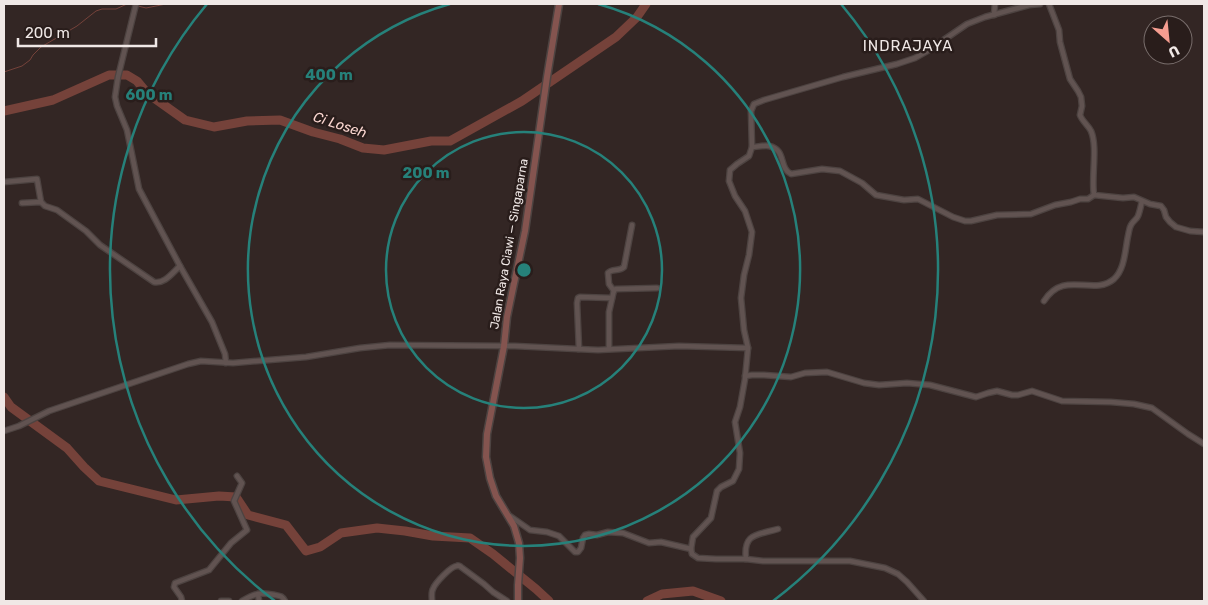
<svg xmlns="http://www.w3.org/2000/svg" width="1208" height="605" viewBox="0 0 1208 605" font-family="Rubik,sans-serif">
<style>
.lines{fill:none;stroke-linecap:round;stroke-linejoin:round}
.stream{stroke:#75423a;stroke-width:1}
.river{stroke:#75423a;stroke-width:9}
.minor-casing{stroke:#4d4341;stroke-width:7}
.secondary-casing{stroke:#4d4341;stroke-width:9}
.minor{stroke:#615351;stroke-width:4.5}
.secondary{stroke:#84544f;stroke-width:6}
.ring{fill:none;stroke:#26817a;stroke-width:2.5}
.labels{text-anchor:middle;dominant-baseline:central;stroke-width:5;stroke-linejoin:round;paint-order:stroke}
.street-label{font-size:12px;fill:#f0e8e6;stroke:#291d1b}
.water-label{font-size:14px;font-style:italic;fill:#fad6d0;stroke:#291d1b}
.quarter-label{font-size:15px;letter-spacing:1px;fill:#f0e8e6;stroke:#291d1b}
.centre{fill:#26817a;stroke:#291d1b;stroke-width:2.5}
.ring-label{font-size:15px;text-anchor:middle;font-weight:bold;fill:#26817a;stroke:#291d1b;stroke-width:5;stroke-linejoin:round;paint-order:stroke}
</style>
<rect width="100%" height="100%" fill="#332624"/>
<g class="lines">
<g class="stream">
<path d="M138,6L146,8L166,4H189"/>
<path d="M4,72L22,66L30,60L33,55L41,47L77,26L96,11L102,9H116L127,4L134,5"/>
</g>
<g class="river">
<path d="M4,111L53,100L109,75H127L137,81L147,93L185,120L214,127L247,121L280,120L313,132L340,139L363,148L384,150L431,141H450L522,101L616,37L637,17L646,4"/>
<path d="M4,397L11,407L67,448L84,467L99,481L176,500L219,496L236,497L248,515L286,525L306,551L320,547L341,533L377,528L405,531L433,536L470,538L493,554L536,589L549,601"/>
<path d="M647,601L662,594L693,591L721,601"/>
</g>
<g class="minor-casing">
<g id="minor">
<path d="M136,4L118,77L115,97L117,106L127,130L139,189L180,266L212,322L225,354L226,363"/>
<path d="M1049,4L1059,30L1060,42L1070,79L1078,91L1081,97L1082,106L1080,115C1082,121 1088,125 1091,131C1098,147 1091,177 1094,195L1123,198L1134,197L1150,204L1161,206L1164,210L1166,217L1170,222L1176,227L1190,231L1204,232"/>
<path d="M994,15L995,4"/>
<path d="M752,147C757,147 764,145 769,146C787,150 778,167 791,174L822,169L840,171L862,183L876,195L904,200L918,199L953,217L965,221H971L997,215L1031,214L1055,205L1071,202L1080,199H1088L1094,195"/>
<path d="M4,182L37,179L41,202"/>
<path d="M22,203L41,202L45,206L57,210L86,231L100,245L154,282C165,284 172,273 180,266"/>
<path d="M614,291L609,284L608,273C612,268 619,272 624,267L632,225"/>
<path d="M1044,301C1064,269 1093,297 1114,279C1125,269 1125,250 1128,236C1129,232 1129,228 1131,225C1133,221 1137,219 1138,216C1140,211 1141,205 1142,201"/>
<path d="M579,349L577,303L578,298L580,297L612,298"/>
<path d="M609,349V312L614,290L616,289L657,288"/>
<path d="M745,376L752,375H764L791,377L805,373L827,372L864,383L879,385L907,383L930,385L976,397L988,393L997,391L1012,395H1018L1032,391L1062,401L1111,402L1134,404L1152,408L1188,434L1204,444"/>
<path d="M4,431L19,426L49,411L188,364L201,361L233,363L306,357L360,348L390,345L515,346L598,350L679,346L748,348"/>
<path d="M510,516L530,530L547,532L559,536L575,552H578L581,548L583,538L585,535L589,534L597,535L608,532L623,533L649,543L661,542L691,549"/>
<path d="M746,559C743,533 757,535 778,529"/>
<path d="M258,594L259,601"/>
<path d="M182,601L181,597L174,587L175,583L209,570L231,543L247,530L234,501L242,483L237,476"/>
<path d="M221,601H229"/>
<path d="M242,601C256,593 260,592 275,595C281,596 282,596 285,601"/>
<path d="M432,601C432,597 431,592 433,589C435,583 451,566 457,566C458,565 460,566 461,567L484,584L493,592L507,601"/>
<path d="M924,601L907,582L898,574L885,568L850,561H763L746,559H716L698,558L692,554L691,549L693,537L711,518L717,491L721,487L733,481L739,469L740,453L735,422L740,407L745,379L748,348L744,330L741,298L744,275L749,255L752,232L745,211L735,196L729,181L730,170L737,164L749,156L752,147L751,111L754,104L764,100L843,77L897,64L915,58L929,50L967,24L985,17L1029,5L1040,4"/>
</g>
</g>
<g class="secondary-casing">
<path id="secondary" d="M518,601V585L520,558L519,543L514,526L496,496L490,478L486,457L487,434L504,346L507,317L525,231L547,77L559,4"/>
</g>
<use href="#minor" class="minor"/>
<use href="#secondary" class="secondary"/>
</g>
<g class="ring">
<circle cx="524" cy="270" r="138"/>
<path d="M598 4A276 276 0 1 1 450 4"/>
<path d="M275 601A414 414 0 0 1 207 4M841 4A414 414 0 0 1 773 601"/>
</g>
<g class="labels">
<g class="street-label">
<text transform="translate(509 244) rotate(-80)">Jalan Raya Ciawi — Singaparna</text>
</g>
<g class="water-label">
<text transform="translate(340 125) rotate(18)">Ci Loseh</text>
</g>
<g class="quarter-label">
<text x="908" y="46">INDRAJAYA</text>
</g>
</g>
<circle cx="524" cy="270" r="8" class="centre"/>
<g class="ring-label">
<text x="329" y="80">400 m</text>
<text x="149" y="100">600 m</text>
<text x="426" y="178">200 m</text>
</g>
<rect width="1208" height="605" fill="none" stroke="#f0e8e6" stroke-width="10"/>
<g transform="translate(1168 40) rotate(153)"><circle r="24" fill="#291d1b" stroke="#796e6c"/>
<path d="M0-4L9 19L0 12L-9 19Z" fill="#f59d90"/>
<text y="-8" font-size="14" font-weight="bold" text-anchor="middle" fill="#f0e8e6">U</text>
</g>
<path d="M18 38v8h138v-8" fill="none" stroke="#f0e8e6" stroke-width="2.5"/>
<text x="25" y="38" font-size="15" fill="#f0e8e6" stroke="#291d1b" stroke-width="4" paint-order="stroke">200 m</text>
</svg>
